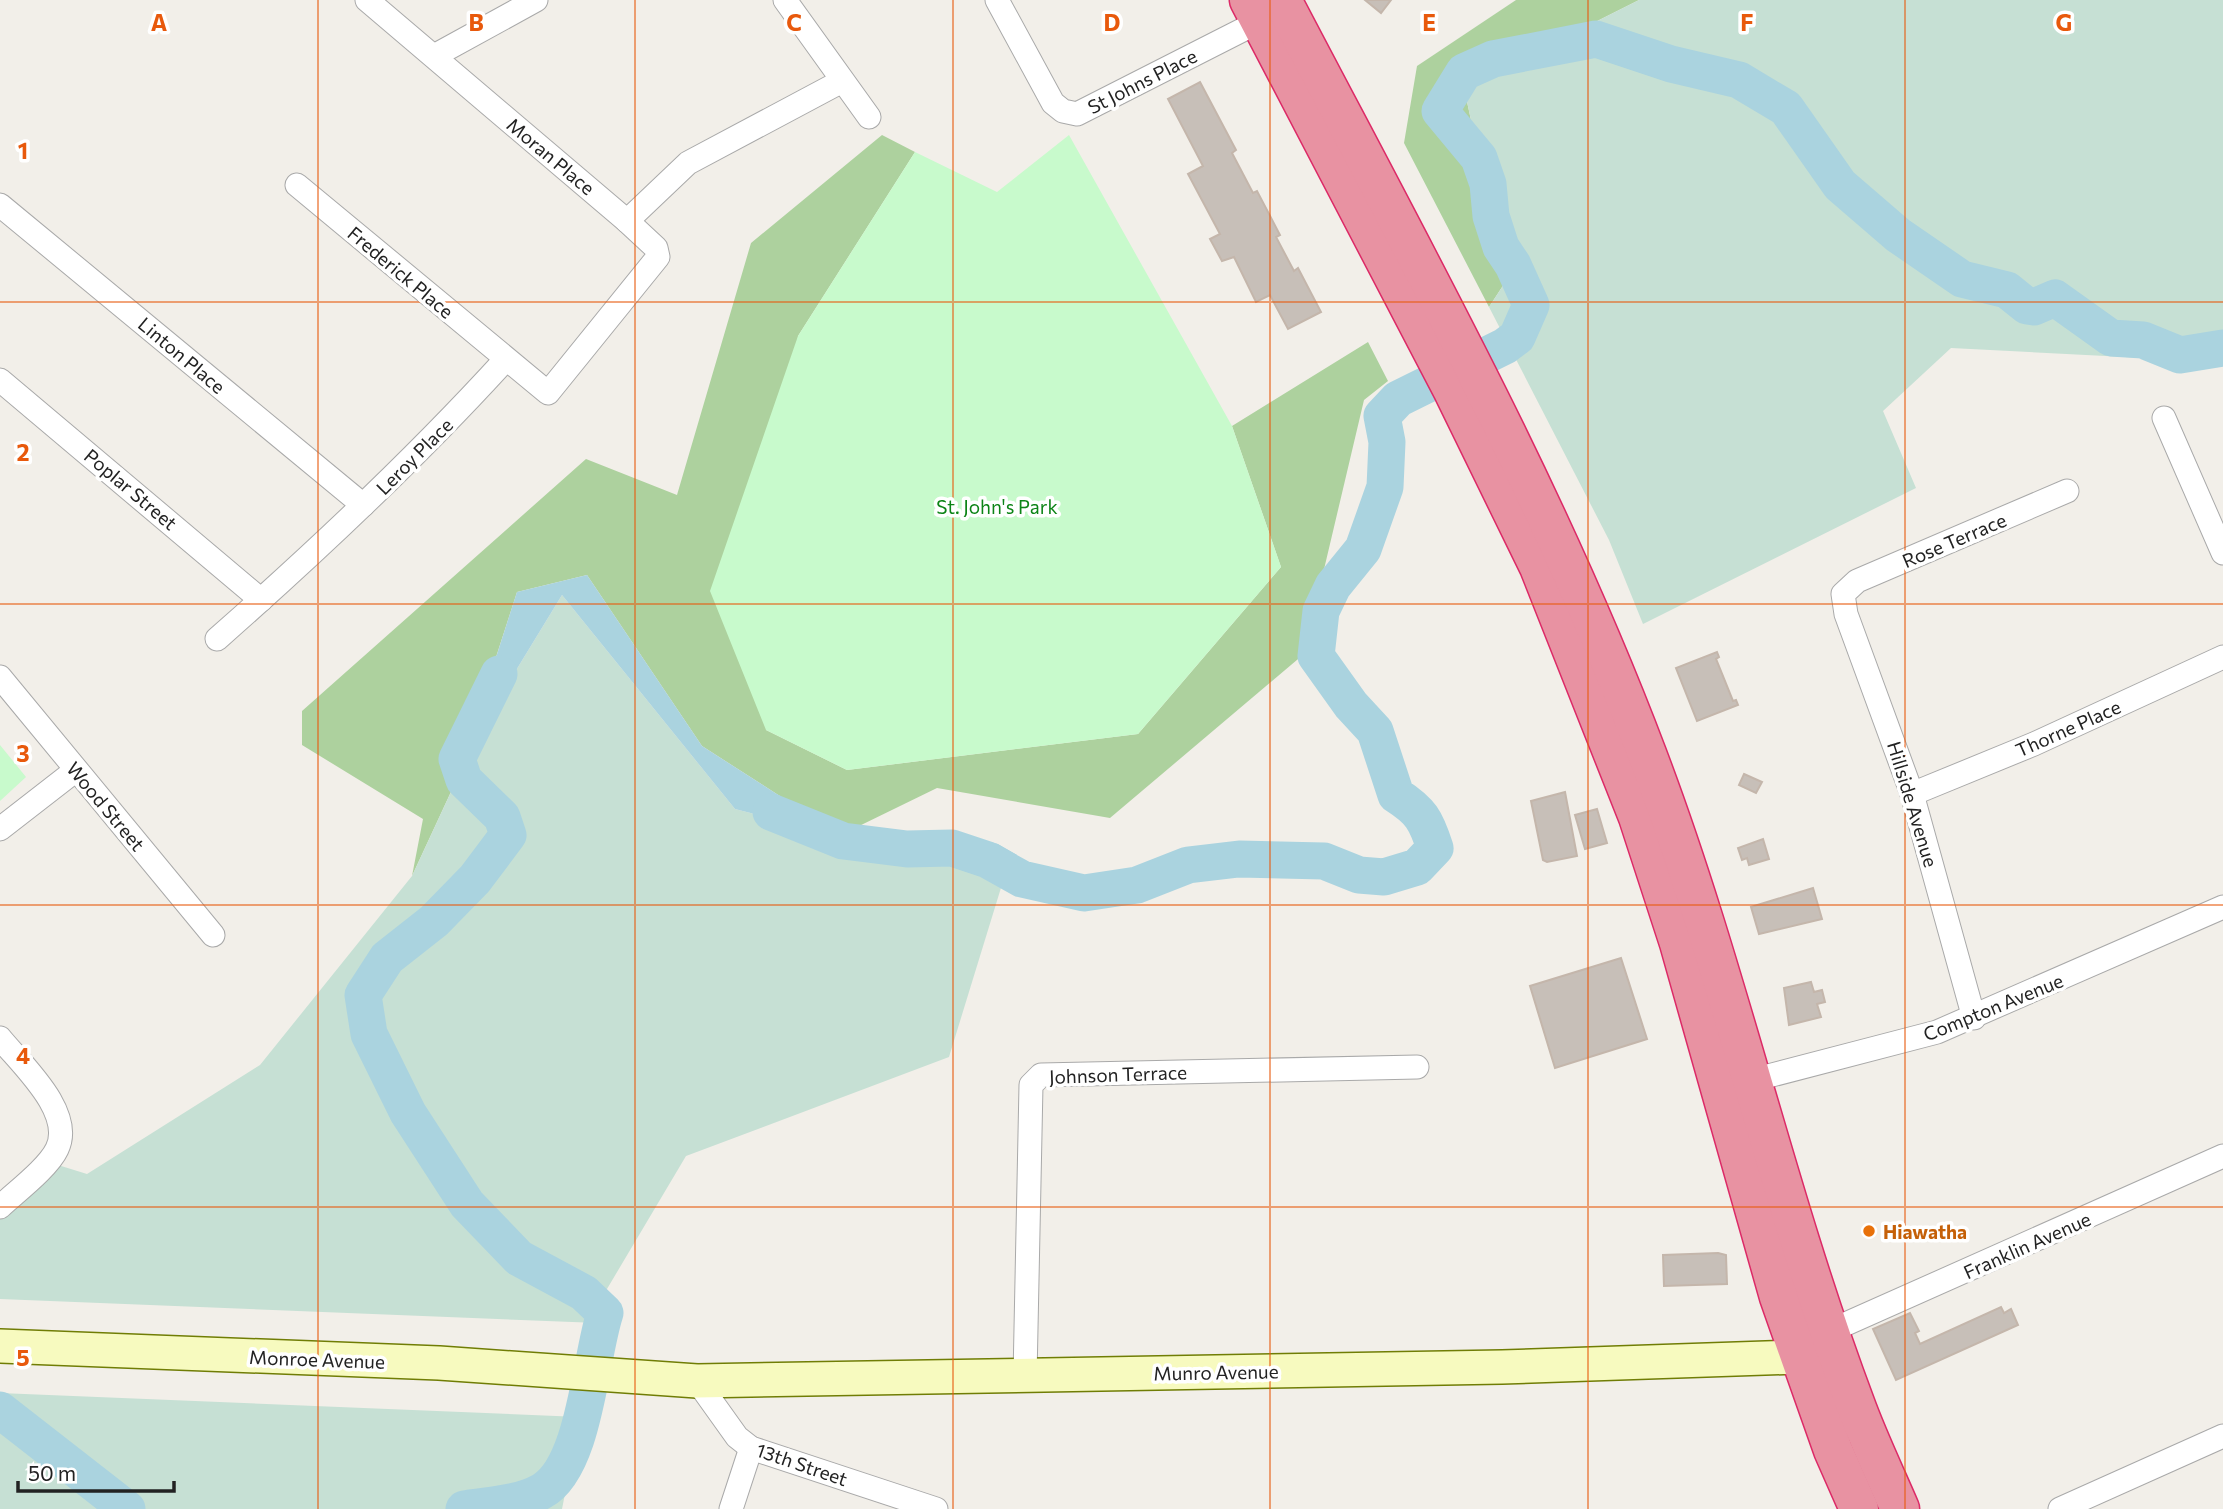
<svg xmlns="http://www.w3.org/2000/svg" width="2223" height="1509" viewBox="0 0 2223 1509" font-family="Commissioner,sans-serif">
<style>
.forest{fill:#add19e}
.wetland{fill:#c6e0d4}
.park{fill:#c8facc}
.water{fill:#aad3df}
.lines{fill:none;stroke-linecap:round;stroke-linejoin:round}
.river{stroke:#aad3df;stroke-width:37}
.building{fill:#c7bfb8;stroke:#c4b6ab;stroke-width:2}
.street-casing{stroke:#a9a9a9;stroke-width:25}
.secondary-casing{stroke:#707d05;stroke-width:36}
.highway-casing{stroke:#dc2a67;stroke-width:41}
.street{stroke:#fff;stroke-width:23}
.secondary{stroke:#f7fabf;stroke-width:33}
.highway{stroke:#e892a2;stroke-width:38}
.grid{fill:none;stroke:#e8590c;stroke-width:2;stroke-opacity:0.55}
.food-dot{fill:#e8710a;stroke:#fff;stroke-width:2.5}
.labels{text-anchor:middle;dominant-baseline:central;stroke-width:7;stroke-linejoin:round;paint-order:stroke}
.street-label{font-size:19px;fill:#222;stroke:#fff}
.park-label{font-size:19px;fill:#0c8416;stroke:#fff}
.food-label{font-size:19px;font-weight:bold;fill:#c56008;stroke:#fff;text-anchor:start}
.grid-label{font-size:23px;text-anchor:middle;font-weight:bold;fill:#e8590c;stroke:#fff;stroke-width:7;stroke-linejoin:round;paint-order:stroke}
</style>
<rect width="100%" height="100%" fill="#f2efe9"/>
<g class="forest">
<path d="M1516,0H1639L1464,88L1506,281L1489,307L1404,143L1417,66Z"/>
<path d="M882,135L915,152L798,336L766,730L847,770L1138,734L1281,567L1232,426L1368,342L1388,381L1364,400L1304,654L1110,818L937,788L855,828L800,809L702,746L587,575L517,592L456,781L412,876L423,819L302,745V711L586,459L677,495L751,243Z"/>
</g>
<g class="wetland">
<path d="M1639,0H2223V362L1951,348L1883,411L1916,488L1643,624L1609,540L1489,307L1506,281L1464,88Z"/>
<path d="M562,595L735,809L1004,878L949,1057L686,1156L604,1294L598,1323L0,1299V1205L45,1161L87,1174L260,1065L412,876L456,781L465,754Z"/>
<path d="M0,1393L580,1417L562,1509H0Z"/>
</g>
<g class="park">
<path d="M1069,135L1232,426L1281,567L1138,734L847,770L766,730L710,591L798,336L915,152L997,192Z"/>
<path d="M0,745L26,777L0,801Z"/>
</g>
<path class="water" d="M587,575L702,746L800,809L882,837L972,838L998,844L1017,855L1015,872L1004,878L735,809L562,595L465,754L517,592Z"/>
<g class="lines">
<g class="river">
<path d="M771,812L843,841L907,849L952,848L988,860L1022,879L1084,893L1137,885L1188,865L1239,859L1324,861L1359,875L1384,877L1417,867L1435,848C1426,820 1421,811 1396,795L1375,731L1351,705L1316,656L1321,611L1333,586L1363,549L1385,487L1387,442L1382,416L1398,399L1505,346L1517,337L1531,305L1513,265L1501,247L1491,216L1488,184L1479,158L1440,111L1464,72L1493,59L1596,39L1671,64L1739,80L1786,108L1840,185L1898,235L1962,279L2007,290L2027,306L2034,307L2055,298L2111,338L2143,340L2180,355L2223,348"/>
<path d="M0,1410L127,1509"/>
<path d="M464,1509C489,1505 519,1504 542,1491C585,1467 590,1358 605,1313L584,1293L519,1258L467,1204L408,1113L369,1034L363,995L387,958L434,921L475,879L508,835L502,817L464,780L457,759L499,674"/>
</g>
</g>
<g class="building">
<path d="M1365,0H1391L1381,13Z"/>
<path d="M1200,82L1236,150L1232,153L1253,193L1257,191L1280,235L1276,237L1294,271L1298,268L1321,312L1288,329L1270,295L1256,302L1234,257L1222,261L1210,239L1220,234L1188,174L1203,166L1168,99Z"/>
<path d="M1717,652L1719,657L1716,659L1733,701L1736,700L1738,705L1697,721L1676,668Z"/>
<path d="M1744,774L1762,782L1756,793L1739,785Z"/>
<path d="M1565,792L1577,856L1547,862L1543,860L1531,801Z"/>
<path d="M1597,809L1607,843L1585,849L1575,815Z"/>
<path d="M1763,839L1769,859L1749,865L1747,858L1742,860L1738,848Z"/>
<path d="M1813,888L1822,919L1759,934L1751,907Z"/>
<path d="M1621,958L1647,1039L1555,1068L1530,986Z"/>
<path d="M1811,982L1814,992L1822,990L1825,1002L1817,1004L1821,1017L1789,1025L1784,988Z"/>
<path d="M1718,1253L1726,1255L1727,1284L1664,1286L1663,1255Z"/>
<path d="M2001,1307L2004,1313L2011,1309L2018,1325L1896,1380L1873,1329L1910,1313L1919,1331L1915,1333L1920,1344Z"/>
</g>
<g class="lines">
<g class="street-casing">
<g id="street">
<path d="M785,0L869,117"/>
<path d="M997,0L1053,103L1063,111L1077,114L1260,21"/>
<path d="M434,56L536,0"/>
<path d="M297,185L548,393L658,257L656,248L627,221L367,0"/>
<path d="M0,205L363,505"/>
<path d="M627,221L688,163L842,81"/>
<path d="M0,380L261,600"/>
<path d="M2164,418L2223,553"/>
<path d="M217,639C318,550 415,459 506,359"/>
<path d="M0,677L213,935"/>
<path d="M1912,794L2034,744L2223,657"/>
<path d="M0,829L76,770"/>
<path d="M1974,1018L1912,794L1846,614L1843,594L1857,581L2067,491"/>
<path d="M0,1038C21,1064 75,1112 57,1149C48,1168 16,1192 0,1207"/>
<path d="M1753,1080L1937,1032L2223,907"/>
<path d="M1830,1331L2223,1156"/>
<path d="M1025,1377L1031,1085L1041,1075L1417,1067"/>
<path d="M697,1381L737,1437L751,1448L936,1509"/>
<path d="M731,1509L751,1448"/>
<path d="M2060,1509L2223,1436"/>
</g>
</g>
<g class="secondary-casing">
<path id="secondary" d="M0,1346L439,1363L697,1381L1502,1367L1798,1357"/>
</g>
<g class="highway-casing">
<g id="highway">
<path d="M1249,0L1452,389L1539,567L1638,817L1679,943L1779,1297L1833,1450L1859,1509"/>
<path d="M1282,0C1411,247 1548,492 1647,754C1728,967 1775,1190 1855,1403C1868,1439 1885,1474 1900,1509"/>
</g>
</g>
<use href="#street" class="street"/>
<use href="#secondary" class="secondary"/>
<use href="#highway" class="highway"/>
</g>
<path class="grid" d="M318,0V1509M635,0V1509M953,0V1509M1270,0V1509M1588,0V1509M1905,0V1509M0,302H2223M0,604H2223M0,905H2223M0,1207H2223"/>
<circle class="food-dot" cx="1869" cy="1231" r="7"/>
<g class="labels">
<g class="street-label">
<text transform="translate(1142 81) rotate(-27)">St Johns Place</text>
<text transform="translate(551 156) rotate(40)">Moran Place</text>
<text transform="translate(401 272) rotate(40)">Frederick Place</text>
<text transform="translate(182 355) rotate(40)">Linton Place</text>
<text transform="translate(414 456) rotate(-45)">Leroy Place</text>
<text transform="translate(131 489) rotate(40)">Poplar Street</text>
<text transform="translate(1954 540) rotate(-23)">Rose Terrace</text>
<text transform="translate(2068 728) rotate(-24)">Thorne Place</text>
<text transform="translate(1913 804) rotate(73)">Hillside Avenue</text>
<text transform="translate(106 806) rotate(50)">Wood Street</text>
<text transform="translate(1993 1007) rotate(-22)">Compton Avenue</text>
<text transform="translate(1118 1074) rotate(-2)">Johnson Terrace</text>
<text transform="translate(2027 1245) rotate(-24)">Franklin Avenue</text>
<text transform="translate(317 1359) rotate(2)">Monroe Avenue</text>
<text transform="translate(1216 1372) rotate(-1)">Munro Avenue</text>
<text transform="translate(802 1464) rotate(19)">13th Street</text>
</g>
<g class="park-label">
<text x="997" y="506">St. John's Park</text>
</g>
<g class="food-label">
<text x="1883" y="1231">Hiawatha</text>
</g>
</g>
<g class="grid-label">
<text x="159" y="31">A</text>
<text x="476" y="31">B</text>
<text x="794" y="31">C</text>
<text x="1112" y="31">D</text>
<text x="1429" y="31">E</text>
<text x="1747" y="31">F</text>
<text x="2064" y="31">G</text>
<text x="23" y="159">1</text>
<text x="23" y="461">2</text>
<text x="23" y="762">3</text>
<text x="23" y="1064">4</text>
<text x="23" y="1366">5</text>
</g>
<path d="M18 1481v10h156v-10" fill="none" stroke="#222222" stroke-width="3.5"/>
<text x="28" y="1481" font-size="21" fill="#222222" stroke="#ffffff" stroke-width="5" paint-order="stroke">50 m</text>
</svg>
